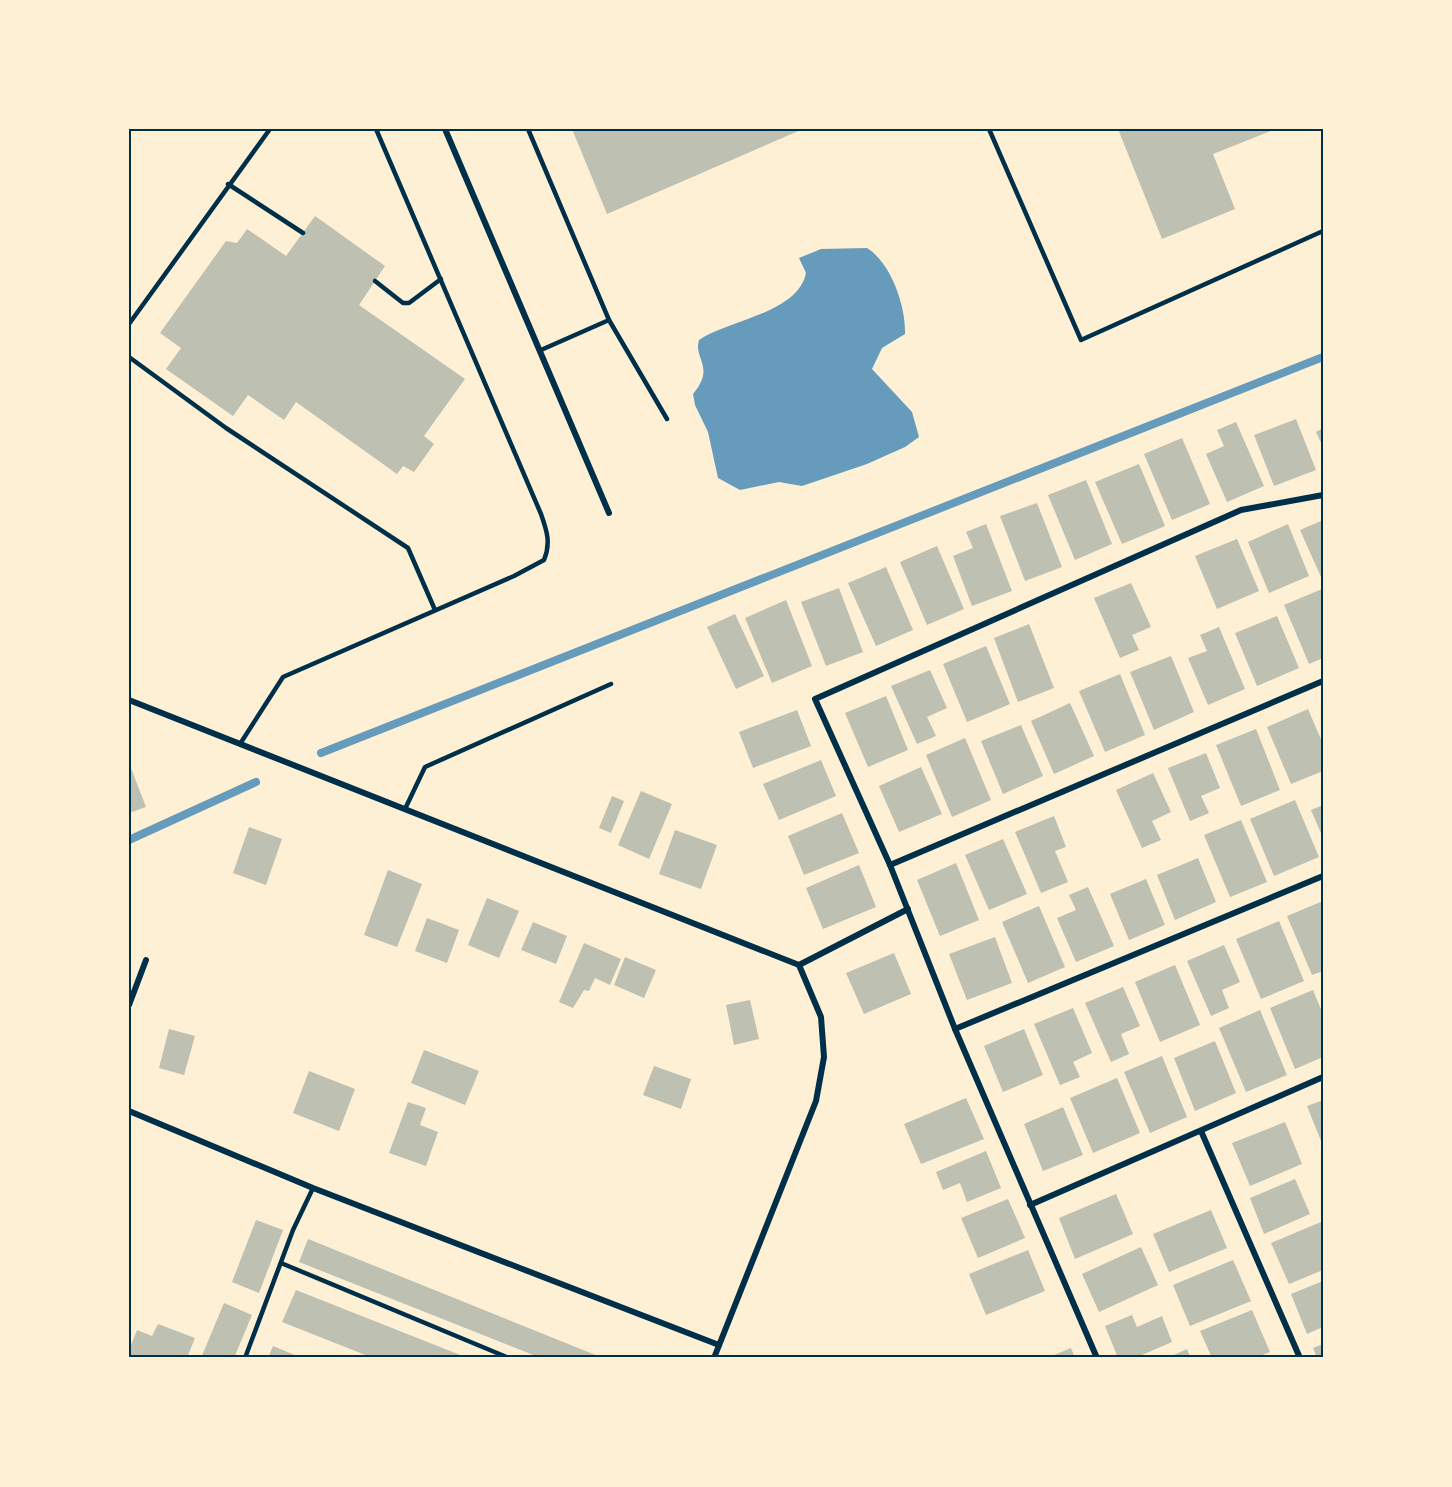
<svg xmlns="http://www.w3.org/2000/svg" width="1452" height="1487" viewBox="0 0 1452 1487" font-family="'PT Serif',serif">
<style>
.water{fill:#669bbc}
.lines{fill:none;stroke-linecap:round;stroke-linejoin:round}
.stream{stroke:#669bbc;stroke-width:8}
.building{fill:#bec0b2}
.service{stroke:#003049;stroke-width:4.5}
.minor{stroke:#003049;stroke-width:6}
.neatline{fill:none;stroke:#003049;stroke-width:2}
</style>
<rect width="100%" height="100%" fill="#fdf0d5"/>
<path class="water" d="M867,248C891,263 906,306 905,334L882,348L872,369L912,412L919,437L905,447L867,464L802,486L779,482L740,490L718,478L708,432L695,405L693,394C716,367 693,359 699,340C729,320 798,313 806,273L799,258L821,249Z"/>
<g class="lines">
<g class="stream">
<path d="M321,753L1323,357"/>
<path d="M129,840L256,782"/>
</g>
</g>
<g class="building">
<path d="M572,129H803L607,214Z"/>
<path d="M1118,129H1276L1213,154L1235,209L1162,239Z"/>
<path d="M315,216L385,266L359,305L465,379L424,436L434,444L414,472L403,466L397,474L296,402L284,420L248,395L233,416L166,369L181,348L160,333L226,241L237,243L247,229L286,256Z"/>
<path d="M1296,419L1316,470L1274,486L1254,435Z"/>
<path d="M1236,422L1264,486L1227,502L1206,454L1224,446L1217,430Z"/>
<path d="M1323,428V447L1316,432Z"/>
<path d="M1182,438L1210,504L1172,520L1144,454Z"/>
<path d="M1139,464L1165,526L1122,544L1095,482Z"/>
<path d="M1086,480L1112,544L1075,560L1048,495Z"/>
<path d="M1037,503L1062,567L1025,581L1000,516Z"/>
<path d="M1323,520V576L1321,577L1300,530Z"/>
<path d="M986,524L1012,591L972,606L953,556L973,548L966,532Z"/>
<path d="M1288,524L1309,576L1269,593L1248,542Z"/>
<path d="M1237,539L1259,591L1217,609L1195,556Z"/>
<path d="M937,546L964,609L927,625L900,562Z"/>
<path d="M886,567L913,630L876,646L848,583Z"/>
<path d="M1131,583L1151,627L1132,635L1139,650L1120,658L1094,598Z"/>
<path d="M839,588L863,652L826,666L801,602Z"/>
<path d="M1322,589L1323,658L1309,664L1284,605Z"/>
<path d="M786,600L812,666L772,683L745,618Z"/>
<path d="M735,614L764,676L736,689L707,627Z"/>
<path d="M1277,616L1299,668L1257,686L1235,633Z"/>
<path d="M1029,624L1054,688L1018,702L994,638Z"/>
<path d="M1219,627L1245,689L1208,705L1188,658L1207,651L1200,635Z"/>
<path d="M986,646L1010,704L967,722L943,664Z"/>
<path d="M1171,656L1194,712L1154,730L1130,672Z"/>
<path d="M930,670L947,708L927,717L936,736L917,744L891,686Z"/>
<path d="M1120,674L1145,735L1105,752L1079,691Z"/>
<path d="M886,696L908,750L868,767L845,713Z"/>
<path d="M1070,703L1094,756L1054,774L1031,721Z"/>
<path d="M1308,709L1323,744V771L1291,784L1267,727Z"/>
<path d="M797,710L811,746L753,768L739,732Z"/>
<path d="M1021,725L1043,776L1003,794L981,741Z"/>
<path d="M1256,729L1280,790L1241,806L1216,745Z"/>
<path d="M965,738L991,800L952,817L926,755Z"/>
<path d="M1206,753L1220,788L1201,796L1209,813L1190,821L1168,768Z"/>
<path d="M821,760L836,796L779,820L763,784Z"/>
<path d="M129,763L146,807L129,813Z"/>
<path d="M921,767L942,814L899,832L879,786Z"/>
<path d="M1153,773L1171,812L1152,821L1161,840L1142,848L1116,790Z"/>
<path d="M641,791L672,804L649,859L618,845Z"/>
<path d="M612,796L624,801L611,833L599,828Z"/>
<path d="M1295,800L1319,857L1274,876L1250,819Z"/>
<path d="M1323,805V838L1311,810Z"/>
<path d="M842,813L859,853L804,875L788,836Z"/>
<path d="M1054,816L1066,847L1055,851L1068,882L1041,893L1015,832Z"/>
<path d="M1241,820L1267,882L1230,897L1204,835Z"/>
<path d="M249,827L282,839L266,885L233,873Z"/>
<path d="M675,830L717,845L701,889L659,874Z"/>
<path d="M1003,839L1027,894L989,910L965,855Z"/>
<path d="M1198,858L1216,902L1175,920L1157,875Z"/>
<path d="M956,863L979,920L940,936L917,880Z"/>
<path d="M859,865L876,907L823,929L806,888Z"/>
<path d="M388,870L422,884L397,947L364,935Z"/>
<path d="M1146,879L1165,925L1129,940L1110,894Z"/>
<path d="M1088,887L1114,946L1076,962L1057,918L1076,910L1069,895Z"/>
<path d="M487,898L519,911L499,958L468,945Z"/>
<path d="M1323,901V971L1312,975L1287,916Z"/>
<path d="M1039,906L1065,967L1028,983L1002,922Z"/>
<path d="M427,918L459,930L447,963L415,951Z"/>
<path d="M1279,921L1304,981L1261,999L1236,939Z"/>
<path d="M533,922L567,936L556,964L521,950Z"/>
<path d="M995,937L1012,983L967,1000L949,954Z"/>
<path d="M584,943L621,959L610,985L595,978L589,991L584,990L573,1008L559,1002Z"/>
<path d="M1224,945L1240,982L1222,990L1229,1008L1211,1016L1187,961Z"/>
<path d="M894,953L911,994L864,1014L846,973Z"/>
<path d="M625,957L656,970L644,998L614,985Z"/>
<path d="M1175,965L1200,1025L1160,1042L1135,982Z"/>
<path d="M1123,987L1140,1026L1121,1034L1129,1054L1111,1062L1085,1003Z"/>
<path d="M1313,990L1323,1014V1057L1295,1069L1270,1008Z"/>
<path d="M750,1000L759,1039L734,1045L726,1005Z"/>
<path d="M1073,1008L1092,1053L1073,1062L1080,1077L1060,1085L1034,1024Z"/>
<path d="M1260,1010L1287,1075L1246,1092L1219,1028Z"/>
<path d="M169,1029L195,1036L184,1075L159,1068Z"/>
<path d="M1024,1029L1043,1075L1003,1092L984,1046Z"/>
<path d="M1215,1041L1236,1093L1195,1111L1174,1058Z"/>
<path d="M424,1050L479,1071L465,1105L411,1083Z"/>
<path d="M1162,1056L1187,1117L1150,1133L1124,1072Z"/>
<path d="M654,1066L691,1079L681,1109L643,1095Z"/>
<path d="M309,1071L355,1089L339,1131L293,1113Z"/>
<path d="M1117,1078L1140,1133L1093,1153L1070,1098Z"/>
<path d="M966,1098L984,1139L921,1164L904,1124Z"/>
<path d="M1323,1100V1146L1307,1106Z"/>
<path d="M408,1102L426,1108L420,1125L438,1132L426,1166L389,1153Z"/>
<path d="M1063,1107L1083,1155L1043,1171L1024,1124Z"/>
<path d="M1285,1122L1302,1164L1250,1186L1232,1143Z"/>
<path d="M986,1151L1001,1188L967,1202L960,1183L943,1190L936,1172Z"/>
<path d="M1295,1179L1310,1214L1264,1234L1250,1198Z"/>
<path d="M1116,1194L1133,1234L1075,1259L1059,1218Z"/>
<path d="M1008,1199L1025,1238L978,1258L961,1218Z"/>
<path d="M1211,1210L1227,1248L1169,1272L1153,1234Z"/>
<path d="M256,1220L283,1230L259,1293L232,1282Z"/>
<path d="M1321,1222L1323,1270L1289,1284L1271,1243Z"/>
<path d="M308,1239L603,1358H541L299,1262Z"/>
<path d="M1141,1247L1158,1285L1099,1312L1082,1274Z"/>
<path d="M1028,1250L1045,1291L986,1315L969,1274Z"/>
<path d="M1233,1260L1251,1301L1190,1326L1173,1285Z"/>
<path d="M1323,1281V1327L1307,1334L1291,1294Z"/>
<path d="M296,1290L468,1358H373L282,1322Z"/>
<path d="M224,1303L252,1315L234,1358H201Z"/>
<path d="M1252,1310L1270,1352L1255,1358H1212L1200,1331Z"/>
<path d="M1132,1315L1137,1327L1162,1316L1172,1342L1135,1358H1118L1105,1326Z"/>
<path d="M158,1324L195,1338L187,1358H129V1350L137,1330L152,1336Z"/>
<path d="M1323,1344V1358H1317L1313,1348Z"/>
<path d="M273,1346L302,1358H268Z"/>
<path d="M1071,1348L1075,1358H1047Z"/>
<path d="M1187,1349L1191,1358H1167Z"/>
</g>
<g class="lines">
<g class="service">
<path d="M528,129L609,320L667,419"/>
<path d="M989,129L1081,340L1323,231"/>
<path d="M228,184L303,233"/>
<path d="M375,281L403,303H409L441,279"/>
<path d="M129,324L270,129"/>
<path d="M541,350L609,320"/>
<path d="M129,357L226,428L408,548L435,610"/>
<path d="M240,744L283,677L514,576L544,560C551,543 547,531 541,514L376,129"/>
<path d="M405,809L425,767L611,684"/>
<path d="M281,1263L509,1358"/>
<path d="M245,1358L293,1230L313,1188"/>
</g>
<g class="minor">
<path d="M445,129L609,513"/>
<path d="M129,700L799,965"/>
<path d="M890,865L1323,681"/>
<path d="M799,965L908,909"/>
<path d="M129,1005L146,960"/>
<path d="M955,1029L1323,876"/>
<path d="M129,1111L313,1188L719,1345"/>
<path d="M1201,1131L1300,1358"/>
<path d="M1030,1205L1323,1077"/>
<path d="M714,1358L816,1101L824,1057L821,1017L799,965"/>
<path d="M1097,1358L955,1029L890,865L815,699L1241,510L1323,495"/>
</g>
</g>
<rect width="1452" height="1487" fill="none" stroke="#fdf0d5" stroke-width="261"/>
<rect x="130" y="130" width="1192" height="1226" class="neatline"/>
</svg>
